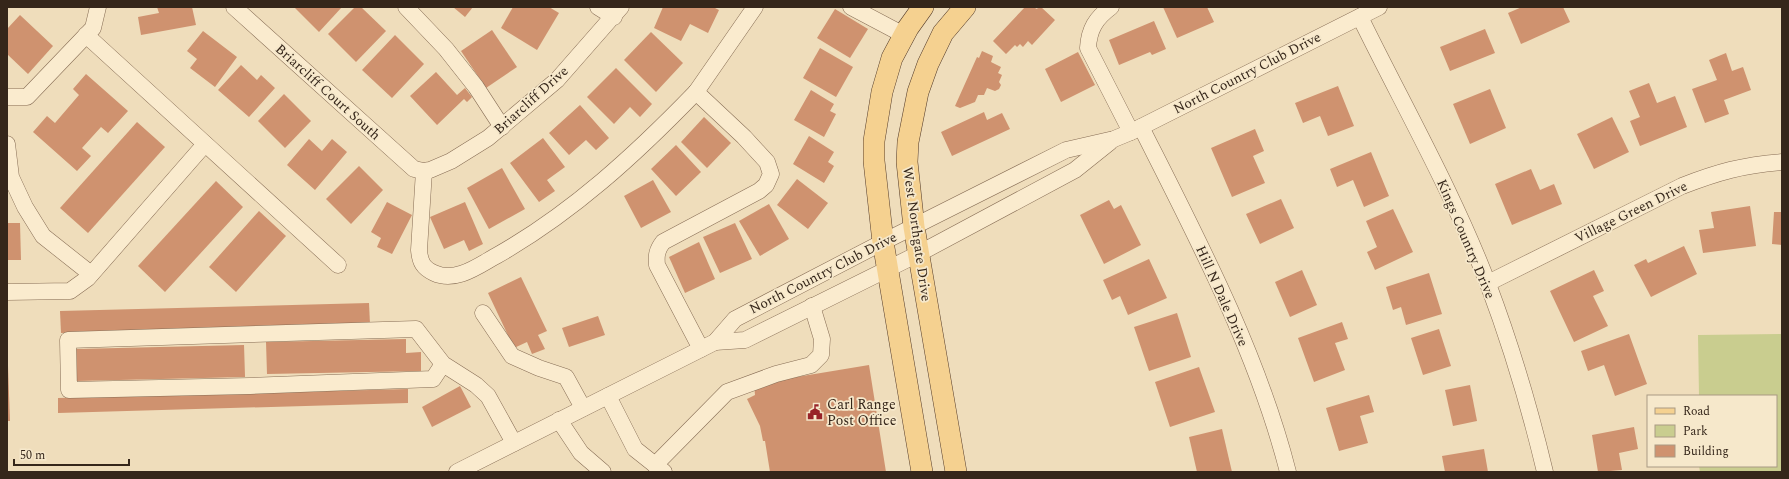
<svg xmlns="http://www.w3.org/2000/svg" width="1789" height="479" viewBox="0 0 1789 479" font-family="Spectral,serif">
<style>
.green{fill:#c9cd8f}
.building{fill:#cf926f}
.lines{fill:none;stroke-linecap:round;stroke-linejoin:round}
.minor-casing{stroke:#876d55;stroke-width:17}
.major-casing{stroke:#543b2a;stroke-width:22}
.minor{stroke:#faebce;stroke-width:16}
.major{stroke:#f5d190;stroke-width:21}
.labels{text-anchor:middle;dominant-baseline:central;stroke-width:3.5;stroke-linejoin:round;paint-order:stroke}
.street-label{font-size:14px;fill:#35261a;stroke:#f6e8cb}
.poi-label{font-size:14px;fill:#35261a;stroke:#f6e8cb;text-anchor:start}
</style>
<rect width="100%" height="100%" fill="#efddbb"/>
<path class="green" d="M1782,334V472H1700L1699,466H1776V396H1699L1698,335Z"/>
<g class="building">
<path d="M157,7H192L196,25L141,35L138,17L159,13Z"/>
<path d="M294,7H342L319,32Z"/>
<path d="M355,7H361L386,31L356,62L328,34Z"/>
<path d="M453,7H473L465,17Z"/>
<path d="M513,7H549L559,13L537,50L501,28Z"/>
<path d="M663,7H713L719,10L708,33L690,24L681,41L654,28Z"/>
<path d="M1025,7H1035L1036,9L1041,7L1055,20L1032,45L1028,41L1023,47L1020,44L1017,47L1015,45L1006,54L993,41Z"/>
<path d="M1163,7H1207L1214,22L1177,38Z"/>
<path d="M1522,7H1563L1570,22L1521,44L1508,13Z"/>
<path d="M835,9L868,29L850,58L817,38Z"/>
<path d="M20,15L53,46L28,74L7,54V29Z"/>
<path d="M1154,21L1166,49L1152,55L1150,52L1119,65L1109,40Z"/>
<path d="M1485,29L1495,53L1450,71L1440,47Z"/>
<path d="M492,30L517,67L486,88L461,51Z"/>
<path d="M203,31L237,57L215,87L190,68L197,59L187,51Z"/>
<path d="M651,32L683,63L656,92L624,60Z"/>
<path d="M395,35L424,64L392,98L362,70Z"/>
<path d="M820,48L853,67L836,97L803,78Z"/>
<path d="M982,51L993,56L991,62L1001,67L998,73L1002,75L999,82L1001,85L999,89L995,91L987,88L984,95H978L975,102L960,108L955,106L977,57L979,58Z"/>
<path d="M1078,52L1095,85L1061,102L1045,69Z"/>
<path d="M1726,53L1732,71L1743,67L1751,90L1724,100L1729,114L1705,123L1692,89L1717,80L1709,60Z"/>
<path d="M241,65L257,80L261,75L275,88L249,117L218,90Z"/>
<path d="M616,68L652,104L640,117L630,107L614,124L587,97Z"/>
<path d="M436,72L457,95L465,88L472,97L467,102L464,99L437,125L410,96Z"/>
<path d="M86,74L128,111L108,133L101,127L82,148L91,156L77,171L33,132L47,116L55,123L79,95L73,89Z"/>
<path d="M1649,83L1657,103L1675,96L1687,127L1640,146L1630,121L1640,117L1629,91Z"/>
<path d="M1338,86L1354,126L1328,136L1320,116L1303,123L1295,103Z"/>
<path d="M1490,89L1506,128L1470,144L1453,104Z"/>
<path d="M811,90L834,104L830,111L836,114L824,137L794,120Z"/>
<path d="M284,94L311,121L285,148L258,121Z"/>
<path d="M580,105L609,138L596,150L586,140L569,155L549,133Z"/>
<path d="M984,112L987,120L1002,113L1010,129L952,156L941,132Z"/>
<path d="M704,117L731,143L707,168L681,142Z"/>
<path d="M1612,117L1629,152L1594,169L1577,134Z"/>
<path d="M137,122L165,147L88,233L60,208Z"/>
<path d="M1255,129L1264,151L1253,156L1265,183L1232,197L1211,148Z"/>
<path d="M809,136L834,152L828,162L834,166L824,183L793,164Z"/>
<path d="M543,138L565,167L547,180L555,191L539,202L510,163Z"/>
<path d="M309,139L322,151L332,139L347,152L315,190L287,165Z"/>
<path d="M676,145L701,172L676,196L651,169Z"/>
<path d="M1371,152L1389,196L1364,207L1353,180L1337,187L1330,169Z"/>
<path d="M359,166L383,190L351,224L326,199Z"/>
<path d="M502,168L525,209L489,229L467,188Z"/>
<path d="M1531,169L1540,190L1554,184L1562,204L1512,225L1495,184Z"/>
<path d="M797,179L828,203L808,229L777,205Z"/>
<path d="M653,180L671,212L641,228L624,196Z"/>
<path d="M216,181L243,207L165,292L138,266Z"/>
<path d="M1281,199L1294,228L1260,244L1246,214Z"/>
<path d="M1109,200L1114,209L1121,205L1141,245L1104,264L1080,215Z"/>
<path d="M387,202L412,215L392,254L377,247L381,238L371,232Z"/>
<path d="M465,202L483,244L469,251L464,240L444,249L430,217Z"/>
<path d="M769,204L789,239L760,256L739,221Z"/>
<path d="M1750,206L1756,246L1703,253L1699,230L1714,228L1711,212Z"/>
<path d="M1393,209L1413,252L1375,270L1367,252L1377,247L1366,221Z"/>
<path d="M259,211L286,236L236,292L209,267Z"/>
<path d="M1774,212H1782V245L1772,244Z"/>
<path d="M7,223H20L21,260H7Z"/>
<path d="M735,223L752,259L720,273L703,237Z"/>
<path d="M699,242L715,279L685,293L669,257Z"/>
<path d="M1684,246L1697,274L1651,297L1634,265L1646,259L1648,263Z"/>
<path d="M1149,259L1167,298L1128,315L1120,296L1112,300L1103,280Z"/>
<path d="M1302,270L1317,305L1290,317L1275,282Z"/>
<path d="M1594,270L1604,291L1593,296L1608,326L1574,342L1550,291Z"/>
<path d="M1429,273L1442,314L1406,325L1401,307L1393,310L1386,287Z"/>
<path d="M521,277L547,331L538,335L545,349L532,354L527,342L514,348L488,293Z"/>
<path d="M369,303L370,324L61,333L60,311Z"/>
<path d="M1177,313L1191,357L1149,371L1134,327Z"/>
<path d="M598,316L605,335L569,347L562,328Z"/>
<path d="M1342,322L1348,339L1335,343L1345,370L1314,382L1298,338Z"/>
<path d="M1439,329L1451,366L1423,375L1411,338Z"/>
<path d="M1629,334L1647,384L1615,396L1604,365L1588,371L1581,351Z"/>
<path d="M406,339V353L421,352V371L267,374L266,342Z"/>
<path d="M244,345L245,377L77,381L76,349Z"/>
<path d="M869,365L886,472H770L765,441H763L760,426L747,399L755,395L754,384Z"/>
<path d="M7,366H8L10,421H7Z"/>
<path d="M1199,367L1215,412L1170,427L1155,382Z"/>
<path d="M1470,385L1477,421L1453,426L1445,390Z"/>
<path d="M460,386L471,407L432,427L422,407Z"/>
<path d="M408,389V403L58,413V398Z"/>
<path d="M1369,395L1374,412L1360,416L1368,443L1339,451L1326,408Z"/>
<path d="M1634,427L1638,449L1619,453L1622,470L1598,472L1592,435Z"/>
<path d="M1222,429L1232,472H1197L1189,437Z"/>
<path d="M1484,449L1488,472H1445L1442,456Z"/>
</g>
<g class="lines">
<g class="minor-casing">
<g id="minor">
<path d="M234,7L414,169L424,171L430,170L451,161L488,138L557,80L621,7"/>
<path d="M406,7L446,49L476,87L502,127"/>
<path d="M598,7L614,17"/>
<path d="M851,7L904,35"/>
<path d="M1111,7C1096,18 1089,29 1088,48L1131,132"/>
<path d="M1360,17C1403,105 1453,192 1488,284C1511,345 1530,409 1545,472"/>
<path d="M86,35L338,265"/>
<path d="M7,97H27L93,28L98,7"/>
<path d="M1141,127C1197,238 1257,351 1288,472"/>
<path d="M7,144L11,177L25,207L43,236L91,274"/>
<path d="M424,171L419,250C420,262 423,268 434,273C456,283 478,266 496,256C572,213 635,155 696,92"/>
<path d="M1488,283L1682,186C1718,172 1743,165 1782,162"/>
<path d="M7,292L70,291L88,278L205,144"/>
<path d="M483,313L512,356L539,368L566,377L583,408"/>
<path d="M715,342L745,340L918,254L1075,170L1110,142"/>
<path d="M701,349L657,265C656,255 657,250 663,242L759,191L766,185L771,174L767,162L744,137L696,92L755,7"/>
<path d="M443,364L433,379L250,386L69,390L68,340L416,329L443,364L476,385L488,396L514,443"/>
<path d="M608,396L635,449L664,472"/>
<path d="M559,420L581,453L603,472"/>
<path d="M655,465L727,392L776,374L811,365L821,355L822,339L812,306"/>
<path d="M457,472L715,342L735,319L883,242L1066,150L1114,139L1131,132L1379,7"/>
</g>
</g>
<g class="major-casing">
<g id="major">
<path d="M922,472L883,242L874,161V141L882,92L892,58L908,28L923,7"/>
<path d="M956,472L914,227L907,162L908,142L918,92L928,64L943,33L965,7"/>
</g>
</g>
<use href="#minor" class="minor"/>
<use href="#major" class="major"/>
</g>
<defs>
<g id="civic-bare" transform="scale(1.2)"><path d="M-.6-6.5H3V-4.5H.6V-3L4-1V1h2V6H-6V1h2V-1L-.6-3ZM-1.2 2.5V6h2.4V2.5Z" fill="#982329" stroke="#f6e8cb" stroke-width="2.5" paint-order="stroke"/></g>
</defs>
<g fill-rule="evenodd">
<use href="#civic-bare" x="815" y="412"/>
</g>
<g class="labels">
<g class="street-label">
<text transform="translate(1247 73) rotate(-27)">North Country Club Drive</text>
<text transform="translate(328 92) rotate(42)">Briarcliff Court South</text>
<text transform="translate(531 100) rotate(-42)">Briarcliff Drive</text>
<text transform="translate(1631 212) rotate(-26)">Village Green Drive</text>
<text transform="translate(917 234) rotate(82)">West Northgate Drive</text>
<text transform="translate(1466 239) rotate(67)">Kings Country Drive</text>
<text transform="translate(823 273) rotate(-27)">North Country Club Drive</text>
<text transform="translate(1222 296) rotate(66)">Hill N Dale Drive</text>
</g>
<g class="poi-label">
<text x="827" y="404">Carl Range<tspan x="827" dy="16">Post Office</tspan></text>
</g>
</g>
<rect width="1789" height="479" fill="none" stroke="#35261a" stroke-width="16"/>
<rect x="1647" y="395" width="130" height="72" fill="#f6e8cb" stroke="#a99a84"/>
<rect x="1655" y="408" width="20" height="6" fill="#f5d190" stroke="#a99a84"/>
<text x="1683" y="415" font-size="12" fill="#35261a">Road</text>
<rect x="1655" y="425" width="20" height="12" fill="#c9cd8f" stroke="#a99a84"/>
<text x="1683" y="435" font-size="12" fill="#35261a">Park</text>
<rect x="1655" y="445" width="20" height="12" fill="#cf926f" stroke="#a99a84"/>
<text x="1683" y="455" font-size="12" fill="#35261a">Building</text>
<path d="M14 459v6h115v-6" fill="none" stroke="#35261a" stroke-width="2"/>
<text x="20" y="459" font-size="12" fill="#35261a" stroke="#f6e8cb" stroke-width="3" paint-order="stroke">50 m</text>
</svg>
